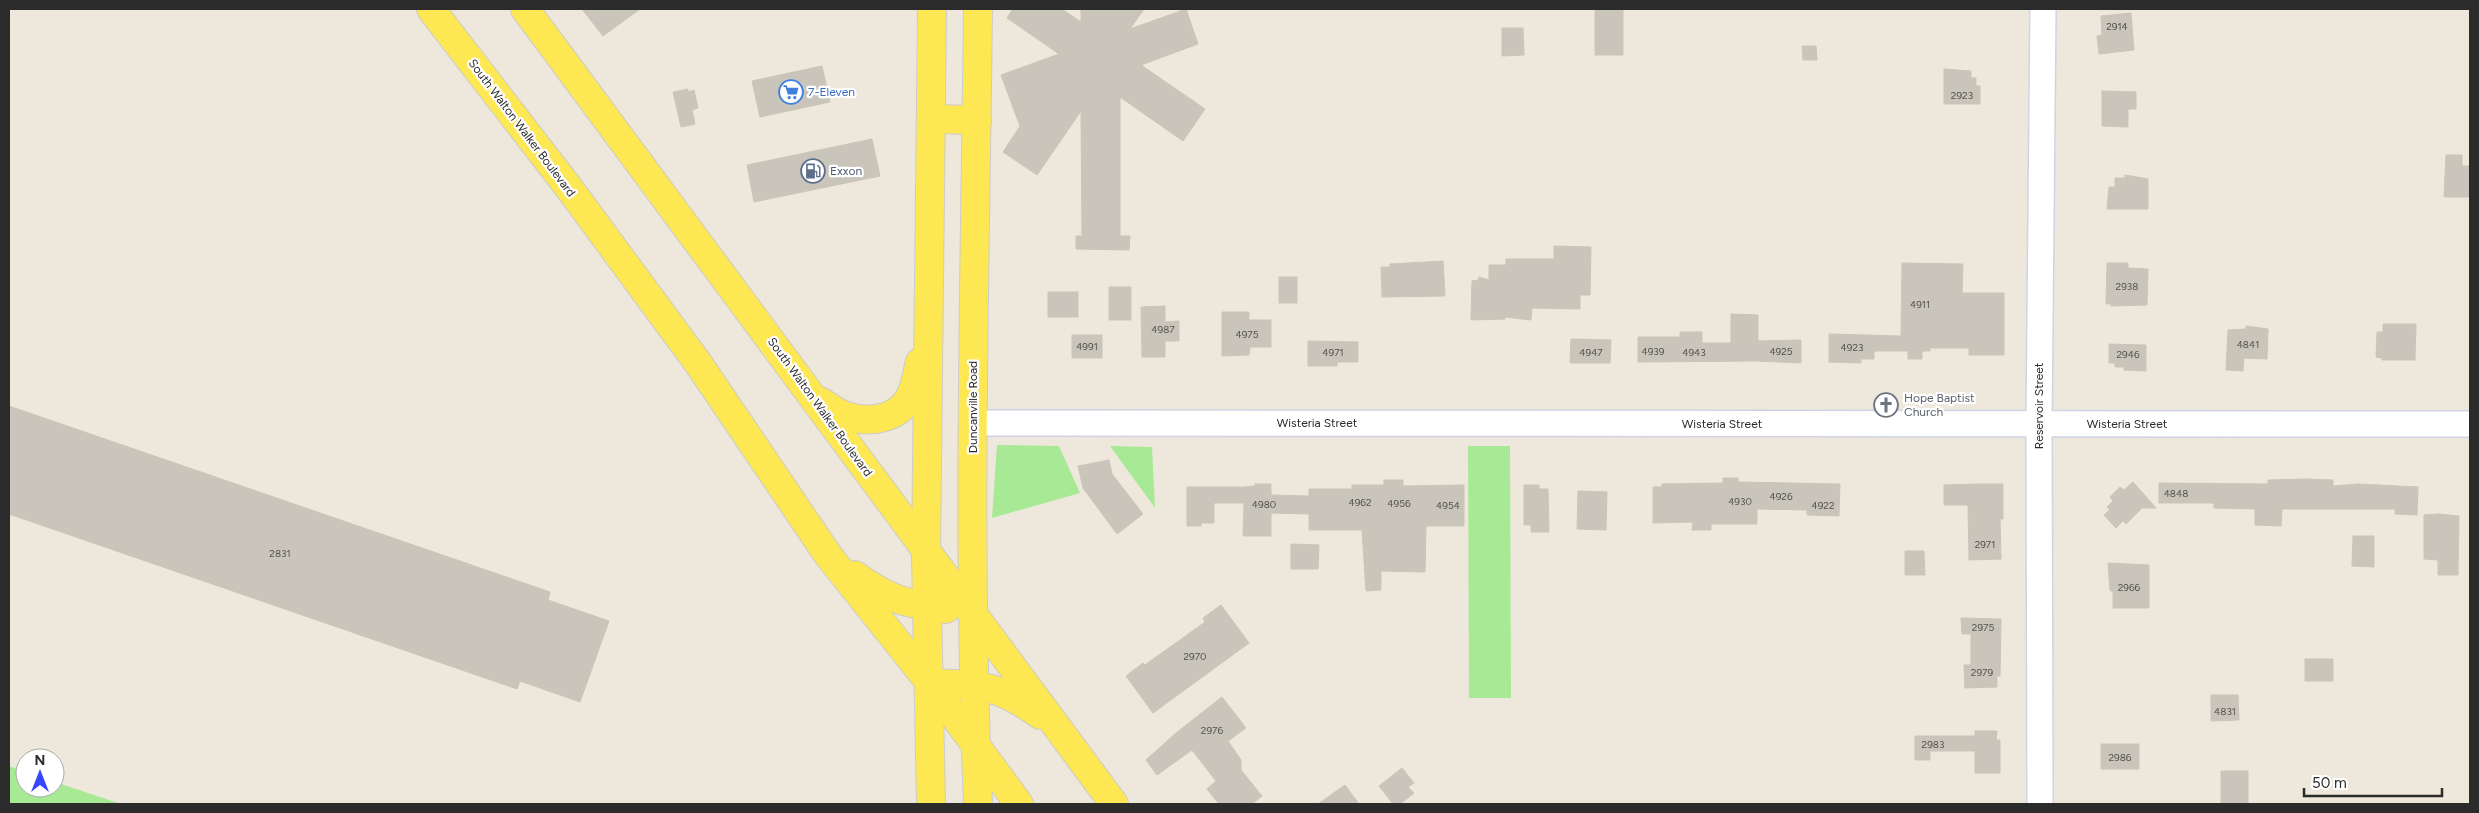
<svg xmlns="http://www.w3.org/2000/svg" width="2479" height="813" viewBox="0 0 2479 813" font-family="Figtree,sans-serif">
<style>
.green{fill:#a7e994}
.building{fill:#c9c5bb;stroke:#cac5b5}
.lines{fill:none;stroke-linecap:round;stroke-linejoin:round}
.minor-casing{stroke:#d1d2e5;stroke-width:28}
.major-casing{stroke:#ccc;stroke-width:30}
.minor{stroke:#fff;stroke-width:25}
.major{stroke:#fde752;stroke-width:28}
.labels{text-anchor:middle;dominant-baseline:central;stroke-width:4.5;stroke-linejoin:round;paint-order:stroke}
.number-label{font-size:10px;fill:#52524f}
.shop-label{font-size:12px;fill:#366cbe;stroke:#fff;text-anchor:start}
.street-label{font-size:12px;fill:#2b2b2b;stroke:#fff}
.service-label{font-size:12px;fill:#4e5e75;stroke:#fff;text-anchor:start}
.worship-label{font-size:12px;fill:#5b616d;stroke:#fff;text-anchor:start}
</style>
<rect width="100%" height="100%" fill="#eee8dc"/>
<g class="green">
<path d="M997,445L1059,446L1080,493L992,518Z"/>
<path d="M1110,446L1152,447L1155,508Z"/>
<path d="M1468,446H1510L1511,698H1469Z"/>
<path d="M9,766L25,772V788H55V782L121,804H9Z"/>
</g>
<g class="building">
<path d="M582,9H640L603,36Z"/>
<path d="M1013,9H1062L1081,22V9H1144L1130,29L1186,9L1198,44L1141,65L1205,109L1183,141L1120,97V236H1130L1129,250L1076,249V236H1082L1081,111L1037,175L1003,152L1020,126L1001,75L1059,54L1007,18Z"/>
<rect x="1595" y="9" width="28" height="46"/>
<path d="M2131,13L2134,50L2099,54L2097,36L2102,35L2101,16Z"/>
<path d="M1502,28H1523L1524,55L1502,56Z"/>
<path d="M1802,46H1816L1817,60H1803Z"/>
<path d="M822,66L830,102L760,117L752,81Z"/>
<path d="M1944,69L1971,71V78H1976V86H1980V104H1944Z"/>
<path d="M688,89V92L694,90L698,108L692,110L695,124L681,127L673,92Z"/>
<path d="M2102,91L2136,92V109H2128V127L2102,126Z"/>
<path d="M872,139L880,176L754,202L747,165Z"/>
<path d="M2446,155H2462V166H2470V197H2444Z"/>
<path d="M2125,175L2148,179V209H2107L2109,187H2115V178H2125Z"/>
<path d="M1554,246L1591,247L1590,295H1580V309L1532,308L1531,320L1505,317V319L1471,320L1472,281L1478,280L1479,277L1489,280V265H1506V259H1554Z"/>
<path d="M1443,261L1445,296L1382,297L1381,267H1390V264Z"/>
<path d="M1902,263L1963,264L1962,293H2004V355H1969V348H1930V351H1922V359H1908V351H1874V359H1861V363L1829,362V334L1901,336Z"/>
<path d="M2107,263H2128V268L2148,269L2147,305L2111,306V304H2106Z"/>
<rect x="1279" y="277" width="18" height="26"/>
<rect x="1109" y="287" width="22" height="33"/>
<rect x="1048" y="292" width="30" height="25"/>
<path d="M1165,306V322L1179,321V341H1165V357H1142L1141,307Z"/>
<path d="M1222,312H1249V320H1271V347H1250L1249,355L1222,356Z"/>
<path d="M1731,314L1758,315V341L1801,340V363L1756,361L1638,362V337H1680V332H1702V343H1731Z"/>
<path d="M2383,324H2416L2415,360H2382V358L2376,357L2377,332H2383Z"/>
<path d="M2246,326L2268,329L2267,359L2244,358L2243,371L2226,370L2228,330L2246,329Z"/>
<rect x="1072" y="335" width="30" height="23"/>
<path d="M1571,339L1611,340L1610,363H1570Z"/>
<path d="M1308,341L1358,342V362H1337V366H1308Z"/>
<path d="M2109,344L2146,345V371L2124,370V367H2115V363H2109Z"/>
<path d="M9,406L550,592L548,600L609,621L580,702L520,681L517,689L9,514Z"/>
<path d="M1109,460L1112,474L1143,514L1117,534L1083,488L1078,466Z"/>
<path d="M1723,478H1738V482L1840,484L1839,516L1807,515V510L1757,509V524H1711V530H1692L1693,522L1653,523V487H1662V484L1723,483Z"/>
<path d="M2306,479L2333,480V486L2358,484L2418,487L2417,515L2395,514V509H2282L2281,526L2255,525V509L2214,508V503H2159V483L2268,484V480Z"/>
<path d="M1384,480H1403V486L1464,485V526H1426L1425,572L1381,571V590L1366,591L1362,530H1309V514L1271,513V536H1243L1244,503H1214V523H1201V526H1187V487H1244L1255,486V484H1271V495L1309,496V489H1352V485H1384Z"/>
<path d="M2133,482L2156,508H2142L2126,524L2123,521L2116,528L2104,515L2110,510L2107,507L2113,501L2110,497L2120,487L2124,490Z"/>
<path d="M1978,484H2003V519H2000L2001,559L1969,560L1968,505H1944V485Z"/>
<path d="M1524,485H1539V489H1548L1549,532H1531V525H1524Z"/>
<path d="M1578,491L1607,492L1606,530L1577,529Z"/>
<path d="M2439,514L2459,516L2458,575H2438V560L2424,559V515Z"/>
<path d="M2353,536H2374V567L2352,566Z"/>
<path d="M1291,544L1319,545L1318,569H1291Z"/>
<path d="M1905,551H1924L1925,575H1905Z"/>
<path d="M2108,563L2149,565V608H2113V591H2110Z"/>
<path d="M1221,605L1249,643L1153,713L1126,676L1143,663L1145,665L1205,622L1203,618Z"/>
<path d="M1961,618L2001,619L2000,676H1997V687L1965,688L1964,665H1971V634H1962Z"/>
<rect x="2305" y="659" width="28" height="22"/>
<path d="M2211,695H2238L2239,720L2211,721Z"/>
<path d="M1222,697L1246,728L1228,741L1241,760V770L1262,796L1252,804H1219L1207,789L1216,781L1192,750L1157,775L1146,760L1176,733Z"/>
<path d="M1975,731H1997L1996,740H2000V773H1975V751H1930V760H1915V736H1975Z"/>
<rect x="2101" y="744" width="38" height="25"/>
<path d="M1402,768L1414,783L1408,787L1414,793L1400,804H1393L1379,786Z"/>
<rect x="2221" y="771" width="27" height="33"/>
<path d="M1345,785L1359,804H1318Z"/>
</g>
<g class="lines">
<g class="minor-casing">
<g id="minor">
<path d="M973,423L2470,424"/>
<path d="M2040,804L2039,424L2043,9"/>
</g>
</g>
<g class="major-casing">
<g id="major">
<path d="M431,9L569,188L698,363L828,555L930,683L1019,804"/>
<path d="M525,9C722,273 916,540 1114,804"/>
<path d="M931,119L977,120"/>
<path d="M820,401C828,406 837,413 846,416C871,424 902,419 912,392C916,383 917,372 920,362"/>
<path d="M855,575C887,599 906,604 946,609"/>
<path d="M930,683C981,685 997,684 1040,715"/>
<path d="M931,804L926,555L932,9"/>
<path d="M978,804C967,539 975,274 978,9"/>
</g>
</g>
<use href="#minor" class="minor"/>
<use href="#major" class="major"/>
</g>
<defs>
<g id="supermarket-ring" transform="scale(1.25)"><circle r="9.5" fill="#fff" stroke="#3f7fe0" stroke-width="1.5"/><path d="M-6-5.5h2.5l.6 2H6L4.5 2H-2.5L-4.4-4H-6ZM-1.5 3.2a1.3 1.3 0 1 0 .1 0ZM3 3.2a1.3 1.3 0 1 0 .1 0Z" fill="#3f7fe0"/></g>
<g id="fuel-ring" transform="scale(1.25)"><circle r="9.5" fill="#fff" stroke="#5c6f8a" stroke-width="1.5"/><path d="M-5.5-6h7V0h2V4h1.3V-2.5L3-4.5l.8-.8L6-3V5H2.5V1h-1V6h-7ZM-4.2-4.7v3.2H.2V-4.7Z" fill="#5c6f8a"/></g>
<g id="church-ring" transform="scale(1.25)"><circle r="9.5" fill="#fff" stroke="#6b7280" stroke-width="1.5"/><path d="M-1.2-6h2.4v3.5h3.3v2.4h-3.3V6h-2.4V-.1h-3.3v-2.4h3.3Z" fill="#6b7280"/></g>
</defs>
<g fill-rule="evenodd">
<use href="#supermarket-ring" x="791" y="92"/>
<use href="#fuel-ring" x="813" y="171"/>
<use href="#church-ring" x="1886" y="405"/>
</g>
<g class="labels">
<g class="number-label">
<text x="2117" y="26">2914</text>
<text x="1962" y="95">2923</text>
<text x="2127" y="286">2938</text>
<text x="1920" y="304">4911</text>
<text x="1163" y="329">4987</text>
<text x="1247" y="334">4975</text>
<text x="2248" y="344">4841</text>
<text x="1087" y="346">4991</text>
<text x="1852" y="347">4923</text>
<text x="1653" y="351">4939</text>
<text x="1781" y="351">4925</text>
<text x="1333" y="352">4971</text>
<text x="1591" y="352">4947</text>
<text x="1694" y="352">4943</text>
<text x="2128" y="354">2946</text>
<text x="2176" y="493">4848</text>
<text x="1781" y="496">4926</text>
<text x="1740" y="501">4930</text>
<text x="1360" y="502">4962</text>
<text x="1399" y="503">4956</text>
<text x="1264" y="504">4980</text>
<text x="1448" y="505">4954</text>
<text x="1823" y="505">4922</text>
<text x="1985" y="544">2971</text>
<text x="280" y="553">2831</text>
<text x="2129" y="587">2966</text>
<text x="1983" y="627">2975</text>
<text x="1195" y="656">2970</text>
<text x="1982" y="672">2979</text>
<text x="2225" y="711">4831</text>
<text x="1212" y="730">2976</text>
<text x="1933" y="744">2983</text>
<text x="2120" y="757">2986</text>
</g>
<g class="shop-label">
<text x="808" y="92">7-Eleven</text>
</g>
<g class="street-label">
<text transform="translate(522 128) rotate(53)">South Walton Walker Boulevard</text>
<text transform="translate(2039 406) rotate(-90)">Reservoir Street</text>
<text transform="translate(820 407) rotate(54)">South Walton Walker Boulevard</text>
<text transform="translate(973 407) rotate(-90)">Duncanville Road</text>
<text x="1317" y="423">Wisteria Street</text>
<text x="1722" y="424">Wisteria Street</text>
<text x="2127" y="424">Wisteria Street</text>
</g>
<g class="service-label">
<text x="830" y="171">Exxon</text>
</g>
<g class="worship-label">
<text x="1904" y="398">Hope Baptist<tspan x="1904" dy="14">Church</tspan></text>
</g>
</g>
<rect width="2479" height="813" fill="none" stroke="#2b2b2b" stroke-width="20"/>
<g transform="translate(40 773)"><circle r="24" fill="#ffffff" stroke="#aaaaaa"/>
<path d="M0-4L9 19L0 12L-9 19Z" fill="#3847ff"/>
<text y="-8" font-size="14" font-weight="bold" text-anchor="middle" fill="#2b2b2b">N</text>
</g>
<path d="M2304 788v8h138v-8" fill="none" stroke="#2b2b2b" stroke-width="2.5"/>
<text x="2312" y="788" font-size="15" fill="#2b2b2b" stroke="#ffffff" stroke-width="4" paint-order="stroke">50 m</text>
</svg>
